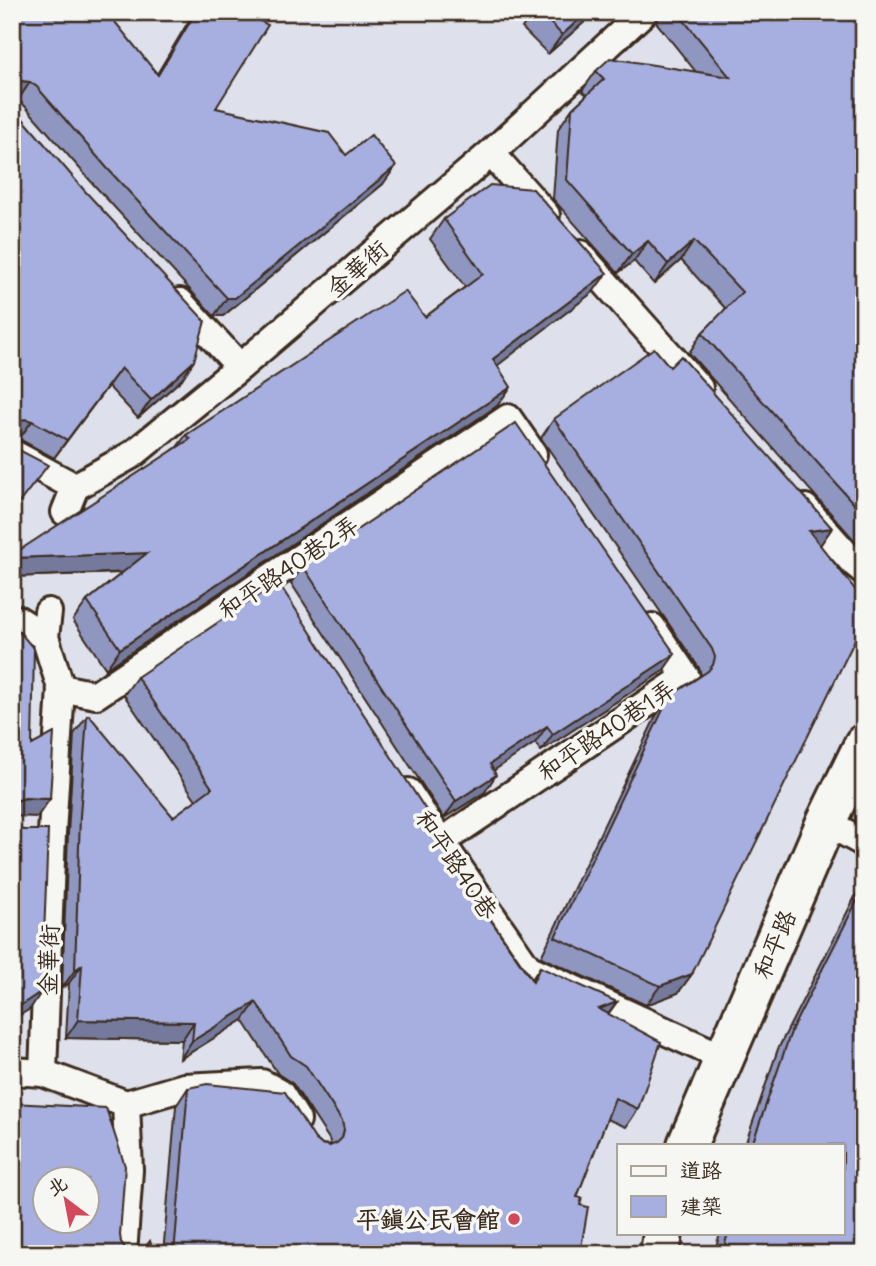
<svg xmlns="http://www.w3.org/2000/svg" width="876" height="1266" viewBox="0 0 876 1266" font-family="Delius,'LXGW WenKai TC',sans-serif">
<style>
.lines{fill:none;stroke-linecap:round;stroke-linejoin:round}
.service-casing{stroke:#3b2a1e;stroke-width:32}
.minor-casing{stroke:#3b2a1e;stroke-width:44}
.service{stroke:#f6f6f2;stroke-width:26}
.minor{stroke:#f6f6f2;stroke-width:38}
.wall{fill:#8f96c0;stroke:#3b2a1e;stroke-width:2}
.shaded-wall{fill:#747a9c;stroke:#3b2a1e;stroke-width:2}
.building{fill:#a6afdf;stroke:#3b2a1e;stroke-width:2;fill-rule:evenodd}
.poi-dot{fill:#d1495b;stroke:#f6f6f2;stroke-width:2.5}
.labels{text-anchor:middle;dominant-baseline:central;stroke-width:7;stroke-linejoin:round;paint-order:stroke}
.street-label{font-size:24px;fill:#3b2a1e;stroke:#f6f6f2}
.poi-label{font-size:24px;font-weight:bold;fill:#3b2a1e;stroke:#f6f6f2;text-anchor:end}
</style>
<rect width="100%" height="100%" fill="#dee1ec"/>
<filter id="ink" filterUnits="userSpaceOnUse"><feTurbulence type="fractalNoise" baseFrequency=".0143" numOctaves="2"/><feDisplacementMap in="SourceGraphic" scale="14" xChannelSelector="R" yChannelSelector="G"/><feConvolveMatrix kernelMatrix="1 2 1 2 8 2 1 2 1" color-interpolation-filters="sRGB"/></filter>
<g filter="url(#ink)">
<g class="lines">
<g class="service-casing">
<g id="service">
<path d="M491,153L546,215"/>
<path d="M580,254L699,388"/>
<path d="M180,302L240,367"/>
<path d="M12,453L75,487"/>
<path d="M805,508L853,562L864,571"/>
<path d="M65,512L75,487L133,454L240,367L491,153L644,12"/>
<path d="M48,612L45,637L61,688L52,833L43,1073L126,1104L129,1170L123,1254"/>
<path d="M12,619H17L45,637"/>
<path d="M61,688L96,695L508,418L533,454"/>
<path d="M408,792L441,842L528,968L724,1058"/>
<path d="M826,822L864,843"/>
<path d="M441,842L686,677L652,627"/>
<path d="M12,1071L43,1073"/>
<path d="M126,1104L184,1087L262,1083L280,1093L297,1120"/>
</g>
</g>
<g class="minor-casing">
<g id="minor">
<path d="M687,1145L826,822L864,744"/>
<path d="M660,1254L663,1233"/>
</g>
</g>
<use href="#service" class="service"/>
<use href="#minor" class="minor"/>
</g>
<g class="wall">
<path d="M12,12L157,74L194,12H244L216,108L346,155L383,184L223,316H214L95,186L24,105L18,100Z"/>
<path d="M533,12H596L548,54L522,28Z"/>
<path d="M659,12H864V540L856,542L689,353L702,333L726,309L681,260L654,284L634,261L618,273L553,199L558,129L572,109L587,95L582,91L596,71L696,72L656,22L659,16Z"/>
<path d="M12,106L182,379L138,418L108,386L54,458L19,439Z"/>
<path d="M444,219L593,292L497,365V406L106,669L73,620L87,601L122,573L12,577L177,447L186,435L425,317L465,287L430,239Z"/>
<path d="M670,367L832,528L820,545L692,974L678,993L646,1005L541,957L656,716L669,697L701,675L699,668L541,438L554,419Z"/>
<path d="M303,566L663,671L541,751L535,743L494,770L485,792L444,818L291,583Z"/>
<path d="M137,677L431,818L426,825L532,979L540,967L608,1014L638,1109L626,1127L607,1119L577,1197L580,1205V1254H163L176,1106L188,1088L315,1139L321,1144L331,1145L329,1139L293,1084L278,1074L243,1020L180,1059L182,1040L66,1038L69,983L62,988L68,834L74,734L87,716L173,817L196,800L124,695Z"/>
<path d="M864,879V1254H714L720,1233H843V1145H745L778,1049Z"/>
</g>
<g class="shaded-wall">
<path d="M587,12H596L548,54L562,35Z"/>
<path d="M22,81L30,82L18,100H12V88L15,85Z"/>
<path d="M396,166L383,184L223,316H214L227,298Z"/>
<path d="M648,241L634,261L618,273L632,254Z"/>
<path d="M694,241L681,260L654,284L668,264Z"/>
<path d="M607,273L593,292L480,379L493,359Z"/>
<path d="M194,361L182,379L138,418L151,400Z"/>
<path d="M121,368L108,386L54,458L67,440Z"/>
<path d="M511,387L497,406L106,669L120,649Z"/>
<path d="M25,419L32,421L19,439L12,437V426L16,422Z"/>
<path d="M832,528L819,547L809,531Z"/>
<path d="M864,530V540L856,542Z"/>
<path d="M147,553L133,572L12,577V558Z"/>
<path d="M675,654L663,671L541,751L553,734Z"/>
<path d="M547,726L535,743L478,781L490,764Z"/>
<path d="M496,775L485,792L444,818L456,801Z"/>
<path d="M25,798L50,799L37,817L12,816V805L18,800Z"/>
<path d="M82,965L69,983L62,988L75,970Z"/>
<path d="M692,974L678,993L646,1005L660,986Z"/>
<path d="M42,991L30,1009L12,1020V1011Z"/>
<path d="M256,1002L243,1020L180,1059L192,1041Z"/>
<path d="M617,1002L604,1020L599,1009Z"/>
<path d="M78,1020L194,1022L182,1040L66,1038Z"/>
</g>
<g class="building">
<path d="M12,12H107L158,75L196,12H244L268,25L216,108L329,133L346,155L371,135L396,166L235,298H227L107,168L37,87L30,82L22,81L15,85L12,88Z"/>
<path d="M540,12H587L562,35Z"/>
<path d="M677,12H864V515L702,333L742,292L694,241L668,264L648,241L632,254L567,180L572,109L604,79L596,71L610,58L730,77Z"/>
<path d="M12,106L84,190L205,321L194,361L151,400L121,368L67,440L32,421L25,419L16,422L12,426Z"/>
<path d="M490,185L533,189L607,273L493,359L511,387L120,649L87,601L147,553L12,558V555L190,439L186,435L405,291L425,317L483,274L444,219Z"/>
<path d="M654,348L670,367L681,356L832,528L809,531L861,597L864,610V621L692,974L660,986L555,937L669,697L708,671L713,665L715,657L712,649L554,419Z"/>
<path d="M516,423L675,654L553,734L547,726L490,764L496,775L456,801L303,566Z"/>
<path d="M12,444L17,449L48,465L12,512Z"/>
<path d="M278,582L431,818L424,822L533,982L540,967L617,1002L599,1009L661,1042L638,1109L615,1098L577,1197L582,1198L580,1205L588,1207L580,1254H174L188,1088L207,1084L285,1092L315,1139L321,1144L330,1146L337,1143L342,1138L344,1130L342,1121L306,1066L291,1056L256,1002L192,1041L194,1022L78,1020L82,965L75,970L80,816L87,716L89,715L173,817L212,788L137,677Z"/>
<path d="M12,623L34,649L32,745L54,733L50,799L25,798L18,800L12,805Z"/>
<path d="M12,823L17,828L24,830H48L42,991L12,1011Z"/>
<path d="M864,887V1254H744L725,1244L728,1233H843V1145H752L792,1029Z"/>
<path d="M12,1103L106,1108L125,1166L120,1235L121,1242L126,1249L135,1252L143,1250L150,1241L154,1254H12ZM46,1179H88V1221H46Z"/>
</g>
</g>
<circle class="poi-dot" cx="514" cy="1219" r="7"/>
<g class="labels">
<g class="street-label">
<text transform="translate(357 268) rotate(-41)">金華街</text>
<text transform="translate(288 567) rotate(-34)">和平路40巷2弄</text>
<text transform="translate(606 730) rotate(-34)">和平路40巷1弄</text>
<text transform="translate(457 864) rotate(56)">和平路40巷</text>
<text transform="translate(774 944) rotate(-67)">和平路</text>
<text transform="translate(48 960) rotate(-88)">金華街</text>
</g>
<g class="poi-label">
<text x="500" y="1219">平鎮公民會館</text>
</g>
</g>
<rect width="876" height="1266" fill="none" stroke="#f6f6f2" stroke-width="42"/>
<rect x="21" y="21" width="834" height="1224" fill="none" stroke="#3b2a1e" stroke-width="2.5" filter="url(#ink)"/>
<rect x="617" y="1144" width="228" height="91" fill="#f6f6f2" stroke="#aba49d" stroke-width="2"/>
<rect x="631" y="1166" width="35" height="10" fill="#f6f6f2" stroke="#aba49d" stroke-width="2"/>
<text x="680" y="1178" font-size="21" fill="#3b2a1e">道路</text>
<rect x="631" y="1196" width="35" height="21" fill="#a6afdf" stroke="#aba49d" stroke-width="2"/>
<text x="680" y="1214" font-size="21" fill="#3b2a1e">建築</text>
<g transform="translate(66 1200) rotate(328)"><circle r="33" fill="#f6f6f2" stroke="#aba49d" stroke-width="2"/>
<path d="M0-5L12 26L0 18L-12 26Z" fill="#d1495b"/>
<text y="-10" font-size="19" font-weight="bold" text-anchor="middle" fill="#3b2a1e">北</text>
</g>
</svg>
